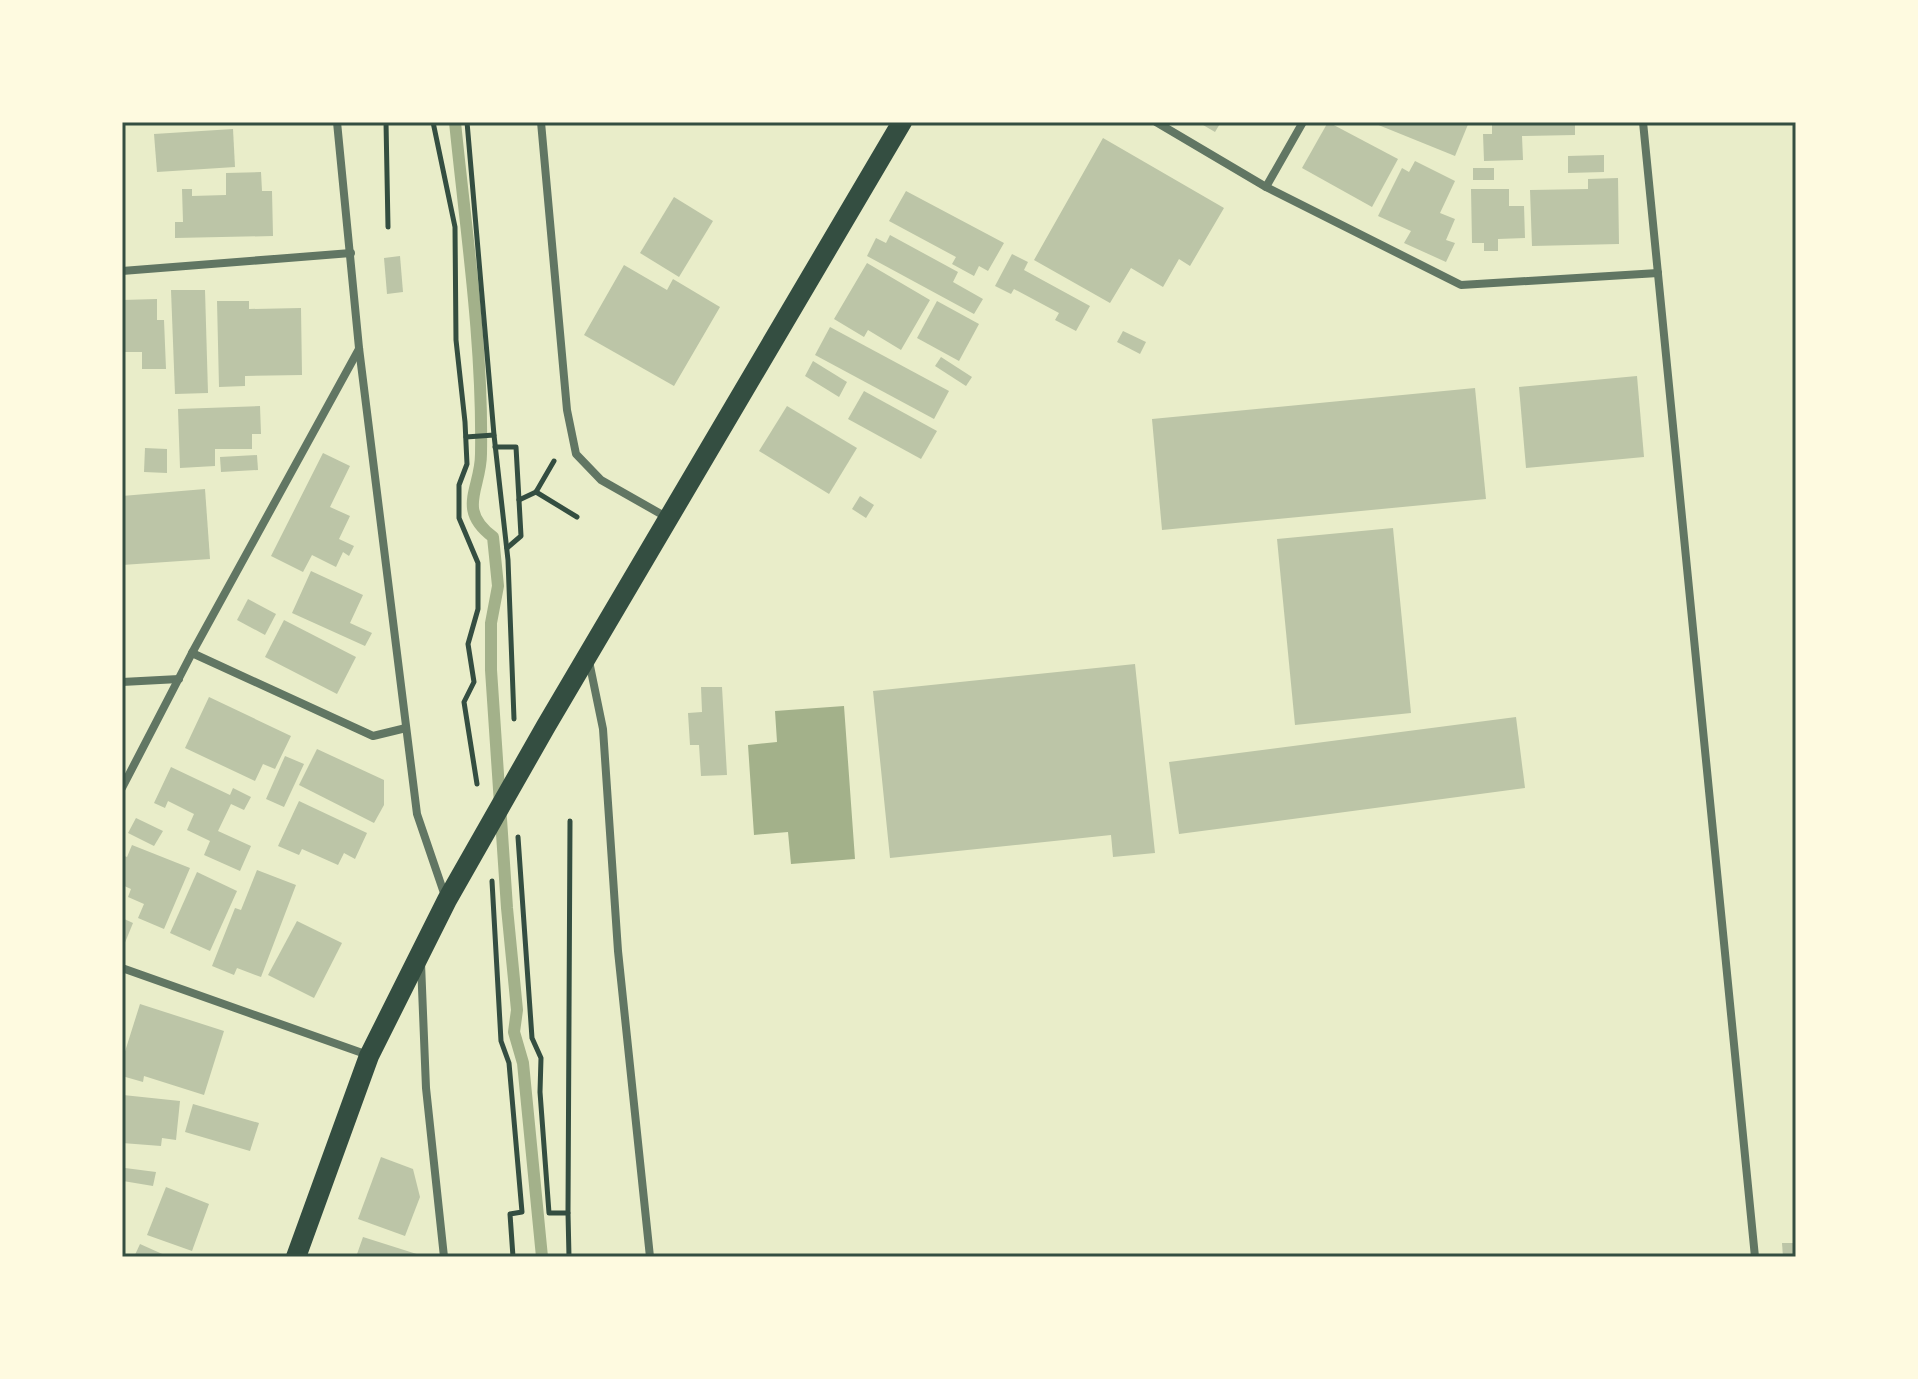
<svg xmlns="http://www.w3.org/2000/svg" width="1918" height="1379" viewBox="0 0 1918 1379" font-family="'Exo 2',sans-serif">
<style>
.water{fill:#a3b18a}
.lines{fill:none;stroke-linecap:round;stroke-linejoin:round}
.stream{stroke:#a3b18a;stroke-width:12}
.building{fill:#bcc5a7}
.path{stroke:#344e41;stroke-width:5}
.minor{stroke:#617663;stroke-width:8}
.primary{stroke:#344e41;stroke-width:20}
.neatline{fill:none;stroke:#344e41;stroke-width:3}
</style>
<rect width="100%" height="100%" fill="#e9edc9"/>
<path class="water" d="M844,706L855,859L791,864L788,832L754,835L748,745L777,742L775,711Z"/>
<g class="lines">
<path class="stream" d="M455,122C466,232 483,343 481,454C481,489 456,509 493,537L498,586L491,623V670L507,908L517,1010L514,1032L523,1063L542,1257"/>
</g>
<g class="building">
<path d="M1198,122H1221L1215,132Z"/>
<path d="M1328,122L1398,159L1372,207L1302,168Z"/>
<path d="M1371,122H1469L1455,156Z"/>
<path d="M1492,122H1575V135L1522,136L1523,160L1484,161L1483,134H1492Z"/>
<path d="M233,129L235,167L157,172L154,134Z"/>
<path d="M1103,138L1224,208L1190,266L1179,259L1163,287L1131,268L1110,303L1034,260Z"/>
<path d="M1604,155V172L1568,173V156Z"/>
<path d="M1415,161L1455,181L1440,213L1455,219L1446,240L1455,243L1446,262L1404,243L1411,231L1378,216L1402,168L1409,172Z"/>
<rect x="1473" y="168" width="21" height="12"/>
<path d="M261,172L262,191H272L273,236L175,238V222H183L182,189H192V196L226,195V173Z"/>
<path d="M1618,178L1619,244L1532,246L1530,190L1588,189V179Z"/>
<path d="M1471,189H1509V206H1524L1525,238L1498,239V251H1484V243H1472Z"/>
<path d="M906,191L1004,243L988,271L979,266L974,276L952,264L956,257L889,221Z"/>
<path d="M674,197L713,221L679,277L640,253Z"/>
<path d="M890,235L958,272L953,282L983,299L974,314L867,256L876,238L886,243Z"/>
<path d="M1012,254L1028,262L1024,270L1090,306L1076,331L1055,320L1059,313L1014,289L1011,294L995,286Z"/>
<path d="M400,256L403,292L387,294L384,258Z"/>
<path d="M867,263L930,300L901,350L868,330L864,337L834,319Z"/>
<path d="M624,265L667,290L673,279L720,307L674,386L584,335Z"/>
<path d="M171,290H205L208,393L175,394Z"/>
<path d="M157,299V320H164L166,369H142V352H122V300Z"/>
<path d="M217,301H249V309L301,308L302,375L245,376V386L219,387Z"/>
<path d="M937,301L979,324L959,361L917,338Z"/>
<path d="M830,327L949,391L934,419L815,355Z"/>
<path d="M1123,331L1146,342L1140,354L1117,342Z"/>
<path d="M941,357L972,377L966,386L935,366Z"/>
<path d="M813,361L847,382L839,397L805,376Z"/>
<path d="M1637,376L1644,457L1526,468L1519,387Z"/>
<path d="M1475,388L1486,499L1162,530L1152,419Z"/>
<path d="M864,391L937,431L921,459L848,419Z"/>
<path d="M260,406L261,434H252V449H215V466L180,468L178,409Z"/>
<path d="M787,406L857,448L829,494L759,451Z"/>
<path d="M145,448L167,449V473L144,472Z"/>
<path d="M323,453L350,466L330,507L350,516L339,539L354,546L349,556L343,552L336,567L312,555L303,572L271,556Z"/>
<path d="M257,455L258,470L221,472L220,457Z"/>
<path d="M205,489L210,559L122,565V496Z"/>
<path d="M860,496L874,505L866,518L852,509Z"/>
<path d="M1393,528L1411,713L1295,725L1277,539Z"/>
<path d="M311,571L363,595L350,623L372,633L365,646L292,613Z"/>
<path d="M248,599L276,614L265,635L237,620Z"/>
<path d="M284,620L356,657L337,694L265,657Z"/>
<path d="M1135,664L1155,853L1113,857L1111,835L890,858L873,691Z"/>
<path d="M701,687H722L727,775L701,776L699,745H690L688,713L702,712Z"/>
<path d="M209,697L291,736L275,769L263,764L255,781L185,748Z"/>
<path d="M1516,717L1525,788L1179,834L1169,762Z"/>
<path d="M317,749L384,780V805L374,823L299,785Z"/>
<path d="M285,756L304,764L284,807L266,799Z"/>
<path d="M171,767L230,795L233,788L251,797L244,810L231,804L218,831L251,846L240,871L204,855L210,841L187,830L194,814L168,801L165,808L154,803Z"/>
<path d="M299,801L367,833L355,859L344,853L338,865L302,849L299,855L278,846Z"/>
<path d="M136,818L163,831L154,846L128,833Z"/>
<path d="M132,845L190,868L164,929L138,918L144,904L128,897L131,889L122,885V855L127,857Z"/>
<path d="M257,870L296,885L261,977L237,968L234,975L212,966L235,908L241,910Z"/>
<path d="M197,872L237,891L210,951L170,933Z"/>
<path d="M122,918L133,923L122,950Z"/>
<path d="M297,921L342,943L314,998L268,975Z"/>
<path d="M140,1004L224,1031L204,1095L144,1076L143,1082L122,1076V1061Z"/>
<path d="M123,1095L180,1101L176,1140L162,1138L161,1146L122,1143Z"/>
<path d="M193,1104L259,1123L250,1151L185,1132Z"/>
<path d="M381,1157L413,1169L420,1197L405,1236L358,1219Z"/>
<path d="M125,1168L156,1172L153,1186L123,1181Z"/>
<path d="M166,1187L209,1204L192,1251L147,1235Z"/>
<path d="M363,1237L423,1256V1257H356Z"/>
<path d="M1782,1243H1796V1257H1783Z"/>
<path d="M140,1244L169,1257H134Z"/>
</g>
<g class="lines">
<g class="path">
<path d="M386,122L388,227"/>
<path d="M433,122L455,227L456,340L465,422L467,464L459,485V518L478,563V609L468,644L474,682L464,702L477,784"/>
<path d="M467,122L494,435L508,560L514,719"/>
<path d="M466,437L494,435"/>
<path d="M495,447H516L521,536L507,548"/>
<path d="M536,492L577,517"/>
<path d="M519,500L536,492L554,461"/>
<path d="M518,837L532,1038L541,1058L540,1092L549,1213H568L569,1257"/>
<path d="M492,881L501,1041L509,1063L522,1212L510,1214L513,1257"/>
<path d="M568,1213L570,821"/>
</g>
<g class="minor">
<path d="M337,122L359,348L417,814L445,896"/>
<path d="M541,122L567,410L576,454L601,480L668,518"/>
<path d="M1156,122L1266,187L1461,285L1658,273"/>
<path d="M1643,122L1755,1257"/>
<path d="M1266,187L1303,122"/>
<path d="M122,271L351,253"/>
<path d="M192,653L373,736L406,728"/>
<path d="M589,661L603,729L618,951L650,1257"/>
<path d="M122,682L179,679"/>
<path d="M122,788L192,653L359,349"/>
<path d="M421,963L426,1088L444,1257"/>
<path d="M122,968L368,1055"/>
</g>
<path class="primary" d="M296,1257L369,1056L447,900L546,726L902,122"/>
</g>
<rect width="1918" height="1379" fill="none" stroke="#fefae0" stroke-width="248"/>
<rect x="124" y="124" width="1670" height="1131" class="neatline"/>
</svg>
